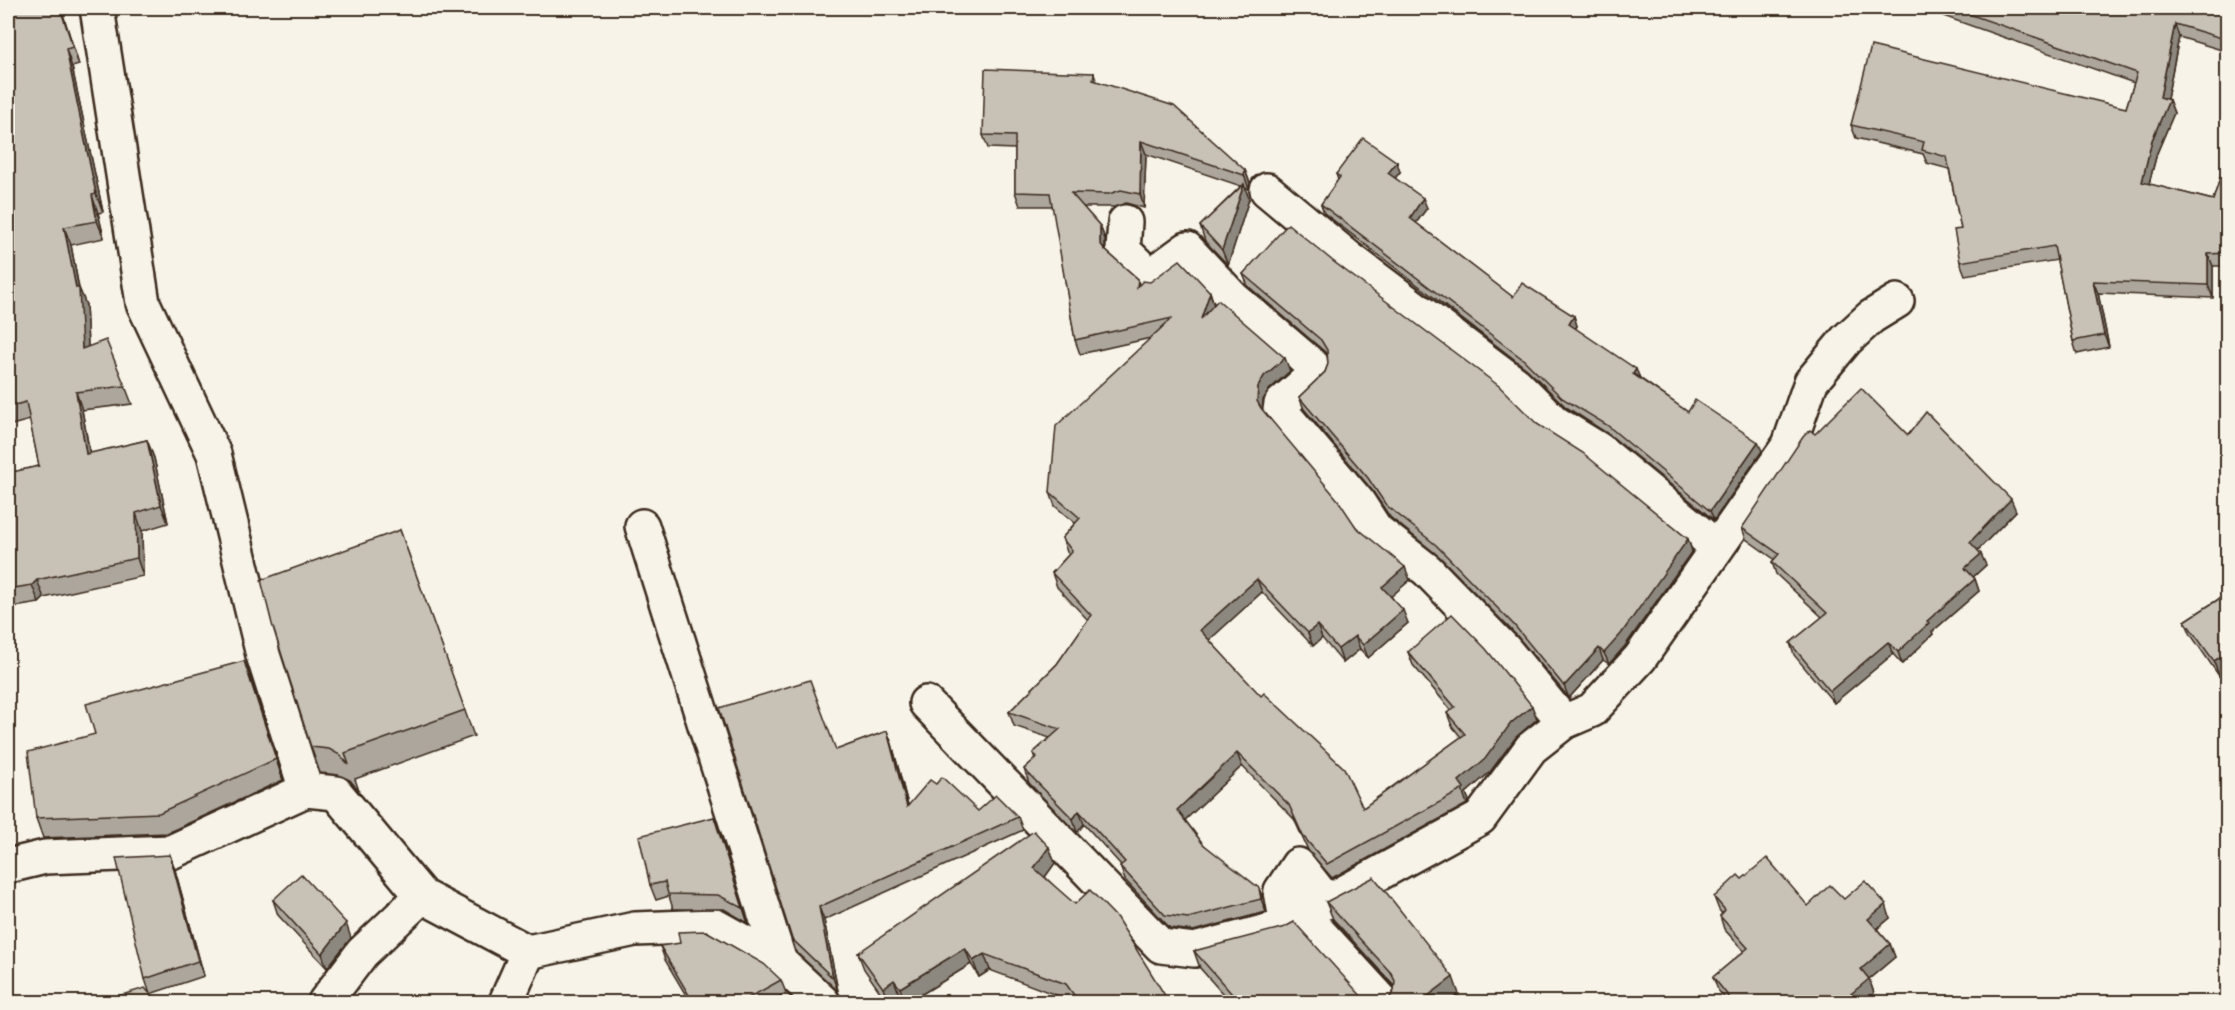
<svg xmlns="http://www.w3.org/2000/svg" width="2235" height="1010" viewBox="0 0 2235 1010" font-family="Itim,sans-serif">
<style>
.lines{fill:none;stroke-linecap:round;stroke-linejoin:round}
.minor-casing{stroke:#3b2a1e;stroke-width:38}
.minor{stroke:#f7f3e8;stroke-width:33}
.wall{fill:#aca69d;stroke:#3b2a1e;stroke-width:1.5}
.shaded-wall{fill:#8c877f;stroke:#3b2a1e;stroke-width:1.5}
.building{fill:#c8c1b6;stroke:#3b2a1e;stroke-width:1.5}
</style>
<rect width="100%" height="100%" fill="#f7f3e8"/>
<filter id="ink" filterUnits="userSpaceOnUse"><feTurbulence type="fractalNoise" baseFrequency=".0167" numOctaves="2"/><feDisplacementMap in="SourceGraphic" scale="12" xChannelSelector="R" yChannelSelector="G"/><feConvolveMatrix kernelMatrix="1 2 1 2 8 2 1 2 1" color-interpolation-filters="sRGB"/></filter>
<g filter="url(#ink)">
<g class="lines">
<g class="minor-casing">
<g id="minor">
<path d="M97,8L143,303L214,454L263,655L306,790L336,793L422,896L528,952L635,929L715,926L780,962L823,1002"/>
<path d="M1267,190L1350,259L1516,384L1554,422L1598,449L1717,547"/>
<path d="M1125,222L1123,250L1150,276L1187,249L1233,298L1313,366L1314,372L1306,382L1281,404L1280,410L1358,502L1376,530L1427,570L1505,650L1564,722"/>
<path d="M642,526L780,962"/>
<path d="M926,703L1161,946L1194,950L1287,926L1281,891L1298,865L1327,902L1480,818L1531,748L1564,722L1592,710L1640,658L1789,445L1811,382L1846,340L1871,317L1897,301"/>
<path d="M8,866L45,857L171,852L306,790"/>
<path d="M1281,891L1383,1002"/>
<path d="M325,1002L362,953L422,896"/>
<path d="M506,1002L528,952"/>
</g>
</g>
<use href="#minor" class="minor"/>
</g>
<g class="wall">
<path d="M8,8H61L79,65L72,67L103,212L98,213L104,238L71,245L79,288L86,305L88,347L125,386L132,404L82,410L90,454L147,440L154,458L168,523L142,531L143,576L44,598L39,603L8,608V473L39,466L30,420L8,426Z"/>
<path d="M1940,8H2228V52L2179,37L2167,99L2169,100L2174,113L2157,153L2149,184L2213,200L2228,154V266H2213V298L2098,293L2109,347L2077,354L2073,341L2057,260L1965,275L1960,262L1961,229L1949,169L1927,163L1923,154L1856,138L1851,125L2126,108L2134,83L1943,16Z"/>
<path d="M1094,73L1096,81L1245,170L1250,183L1249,189L1245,188L1249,199L1228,265L1205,241L1200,226L1241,186L1146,154L1144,208L1126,203L1114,207H1083L1100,226L1105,239V250L1138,279L1139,285L1210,292L1214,304L1290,371L1269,390L1263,400L1262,410L1356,527L1410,580L1391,596L1408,623L1368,658L1360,649L1343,663L1322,638L1313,646L1262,592L1209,640L1363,808L1461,737L1452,726L1447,713L1451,710L1413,665L1408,652L1537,719L1516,737L1490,772L1466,793L1469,801L1467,804L1332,878L1308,850L1294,819L1242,766L1185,820L1203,844L1264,901L1266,912L1193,931L1170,928L1125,880L1120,866L1121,865L1084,824L1077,833L1029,783L1024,769L1035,759L1033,753L1050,738L1014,726L1009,712L1057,664L1088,620L1057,587L1052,573L1069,554L1067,552L1062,538L1075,523L1055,506L1050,492L1151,338L1080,354L1075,340L1053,206H1020L1015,192V149L988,148L983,135Z"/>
<path d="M1400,172L1395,178L1427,208L1416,223L1513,297L1574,316L1577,326L1575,329L1640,378L1688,412L1762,451L1714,520L1610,435L1566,407L1527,369L1324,213L1321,204L1338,180L1336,174Z"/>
<path d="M1334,262L1537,424L1688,539L1692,551L1625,646L1609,664L1603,660L1569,698L1518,637L1440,557L1390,517L1372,490L1304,409L1299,397L1325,372L1328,364L1327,355L1325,352L1248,286L1243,274Z"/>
<path d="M1815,434L1908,435L2016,511L1978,550L1986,565L1973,577L1975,579L1979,591L1932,632L1933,634L1902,664L1893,654L1834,703L1794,655L1790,643L1822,617L1776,574L1772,562L1774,559L1746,539L1742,528Z"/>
<path d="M400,530L474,736L355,779L359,791L350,780L339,775L320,773L311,747Z"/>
<path d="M2228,593V670L2219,676L2191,635L2185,621Z"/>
<path d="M244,661L283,780L167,833L43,838L36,818L95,734Z"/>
<path d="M887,731L892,744L908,805L978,811L1018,817L1023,830L824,920L838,991L796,952L792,939L836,750Z"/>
<path d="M714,817L719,831L748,923L724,909H673L669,896L656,900L650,885Z"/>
<path d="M170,855L175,870L204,976L150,994L145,979Z"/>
<path d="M1055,863L1045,877L1169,1002H1073L1072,1001L990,970L979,977L971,964L909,1002H905L900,996L891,1002H887L864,969L858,953Z"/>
<path d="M1742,879L1808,906L1844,899L1890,918L1877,929L1890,944L1895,957L1869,979L1874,993L1862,1002H1727L1718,990L1713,977L1744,951L1724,929L1720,916L1722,914L1719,910L1714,897Z"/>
<path d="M273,900L351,938L327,968L278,915Z"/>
<path d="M1326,902L1459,994L1448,1002H1383L1389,999L1394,991L1395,987L1333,919Z"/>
<path d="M660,946L781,980L786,993L770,1002H690L665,960Z"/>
<path d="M1194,951L1371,1002H1230L1200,968Z"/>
</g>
<g class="shaded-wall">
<path d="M60,8H61L79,65Z"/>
<path d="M2175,24L2179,37L2165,109L2160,97Z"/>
<path d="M66,49L72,67L103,212L96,194Z"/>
<path d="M2169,100L2174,113L2157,153L2146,195L2142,182L2152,140Z"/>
<path d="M1141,141L1146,154L1144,208L1140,194Z"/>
<path d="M1397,162L1400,172L1391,183L1388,173Z"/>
<path d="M1245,170L1250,183L1249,189L1244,175Z"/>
<path d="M1244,184L1249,199L1228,265L1222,250Z"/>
<path d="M92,195L98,213L104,238L97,221Z"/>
<path d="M1423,198L1427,208L1413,227L1410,218Z"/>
<path d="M1100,226L1105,239V256L1100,243Z"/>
<path d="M64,227L71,245L79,290V288L86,305L89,367L82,349L76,288Z"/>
<path d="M2208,254L2213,266V298L2208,285Z"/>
<path d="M2093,281L2098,293L2109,347L2104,335Z"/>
<path d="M1210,292L1214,306L1201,319Z"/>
<path d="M1574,316L1577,326L1572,333L1569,324Z"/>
<path d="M1285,358L1290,371L1269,390L1263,400L1262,415L1257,401L1258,387L1264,376Z"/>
<path d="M1636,369L1640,378L1633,374Z"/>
<path d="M76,392L82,410L93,472L86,454Z"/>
<path d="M147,440L154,458L168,523L161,505Z"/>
<path d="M1758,442L1762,451L1714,520L1710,511Z"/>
<path d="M2011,499L2016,511L1974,554L1970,542Z"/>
<path d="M136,513L142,531L143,576L137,558Z"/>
<path d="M1688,539L1692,551L1625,646L1609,664L1604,653Z"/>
<path d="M1981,554L1986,565L1970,580L1965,568Z"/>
<path d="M1405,567L1410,580L1387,600L1382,587Z"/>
<path d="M1257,579L1262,592L1205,644L1200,630Z"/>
<path d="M1975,579L1979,591L1932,632L1933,634L1902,664L1898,652L1927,621Z"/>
<path d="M37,580L44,598L39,603L32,585Z"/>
<path d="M1403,610L1408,623L1368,658L1363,645Z"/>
<path d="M1317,625L1322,638L1313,646L1308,633Z"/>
<path d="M1355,636L1360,649L1343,663L1338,649Z"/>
<path d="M1888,642L1893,654L1834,703L1830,691Z"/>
<path d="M1599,648L1603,660L1569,698L1564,686Z"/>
<path d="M2228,652V670L2219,676L2214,661Z"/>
<path d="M244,661L252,681L283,780L276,759Z"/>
<path d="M1532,706L1537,719L1516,737L1490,772L1466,793L1469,801L1467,804L1459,781L1511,723Z"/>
<path d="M887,731L892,744L912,820L907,807Z"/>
<path d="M1237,753L1242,766L1182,823L1177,810Z"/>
<path d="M1079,811L1084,824L1077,833L1073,819Z"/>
<path d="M714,817L719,831L748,923L743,908Z"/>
<path d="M1049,847L1055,863L1040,884L1034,868Z"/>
<path d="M170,855L175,870L204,976L198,961Z"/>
<path d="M1259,888L1264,901L1266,912L1261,899Z"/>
<path d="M1886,904L1890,918L1873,932L1868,919Z"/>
<path d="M819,907L824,920L838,991L833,978Z"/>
<path d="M346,923L351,938L327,968L322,954Z"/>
<path d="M1890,944L1895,957L1869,979L1874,993L1862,1002H1841L1861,969Z"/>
<path d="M965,948L971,964L909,1002H905L900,988Z"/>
<path d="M984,954L990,970L979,977L973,961Z"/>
<path d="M1453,977L1459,994L1448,1002H1420Z"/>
<path d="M894,980L900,996L891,1002H888L883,988Z"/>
</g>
<g class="building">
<path d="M8,8H60L73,47L66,49L96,194L92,195L97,221L64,227L76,288H79L82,349L106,340L125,386L76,392L86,454L147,440L161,505L136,513L137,558L37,580L32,585L8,589V473L39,466L26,402L8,407Z"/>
<path d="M1952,8H2228V40L2175,24L2160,97L2169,100L2152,140L2142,182L2213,200L2228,154V253L2208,254V285L2093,281L2104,335L2073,341L2054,246L1960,262L1954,230L1961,229L1947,157L1922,150L1924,142L1851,125L1871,46L2126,108L2137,73Z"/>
<path d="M985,69L1094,73L1093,80L1174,106L1245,170L1244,175L1141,141L1140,194L1121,190L1109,194L1071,193L1100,226V243L1105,250L1138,279L1137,287L1143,281L1150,282L1180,260L1210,292L1201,319L1218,300L1285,358L1264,376L1258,387L1257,401L1261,408L1338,500L1356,527L1405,567L1382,587L1403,610L1363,645L1355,636L1338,649L1317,625L1308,633L1257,579L1200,630L1261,696L1264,693L1344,768L1363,808L1465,734L1447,713L1455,707L1408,652L1452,614L1486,649L1532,706L1511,723L1485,759L1459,781L1464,788L1462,790L1327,864L1303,836L1289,805L1237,753L1177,810L1203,844L1259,888L1261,899L1188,918L1165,915L1120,866L1125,862L1079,811L1073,819L1024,769L1037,757L1033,753L1060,729L1009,712L1057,664L1091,615L1052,573L1072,551L1062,538L1080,518L1050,492L1056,426L1172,318L1075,340L1050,193L1015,192V136L983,135Z"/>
<path d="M1363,138L1397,162L1388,173L1423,198L1410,218L1513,297L1522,283L1574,316L1569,324L1636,369L1633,374L1688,412L1695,400L1758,442L1710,511L1607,425L1562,398L1524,360L1321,204L1340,177L1336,174Z"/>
<path d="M1244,184L1222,250L1200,226Z"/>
<path d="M1288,224L1334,262L1499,386L1537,424L1583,453L1688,539L1621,634L1604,653L1599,648L1564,686L1514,625L1436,545L1386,505L1368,478L1299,397L1325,372L1328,364L1327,350L1321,340L1243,274Z"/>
<path d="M1861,388L1908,435L1926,412L2011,499L1970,542L1981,554L1965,568L1975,579L1927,621L1929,623L1898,652L1888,642L1830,691L1790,643L1827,613L1772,562L1779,554L1742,528L1803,437L1810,430L1815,434Z"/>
<path d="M400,530L465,710L345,753L349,765L340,755L329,749L311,747L272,624L261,580Z"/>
<path d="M2228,593V652L2214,661L2185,621Z"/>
<path d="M244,661L276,759L159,813L36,818L28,752L95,734L86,704Z"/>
<path d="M810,680L836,750L887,731L907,807L930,780L936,784L942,777L978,811L996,795L1018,817L819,907L833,978L792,939L719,708Z"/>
<path d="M714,817L743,908L718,895L668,894L665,882L650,885L639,836Z"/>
<path d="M1034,831L1049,847L1034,868L1075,904L1090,890L1117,918L1169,1002H1079L1066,984L984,954L973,961L965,948L900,988L894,980L883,988L858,953Z"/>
<path d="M170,855L198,961L145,979L116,858Z"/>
<path d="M1767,858L1808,906L1830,885L1844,899L1865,881L1886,904L1868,919L1890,944L1861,969L1869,979L1841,1002H1733L1713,977L1748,948L1720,916L1725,910L1714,897L1738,875L1742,879Z"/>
<path d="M301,874L346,923L322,954L273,900Z"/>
<path d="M1374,877L1453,977L1420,1002H1383L1389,999L1394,991L1395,981L1391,973L1326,902Z"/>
<path d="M1294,922L1363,998L1371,1002H1239L1194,951L1285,927Z"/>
<path d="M706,931L764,964L781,980L741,1002H693L660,946L680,943L678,932Z"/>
<path d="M145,988L157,1002H98Z"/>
</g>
</g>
<rect width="2235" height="1010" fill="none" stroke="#f7f3e8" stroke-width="30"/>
<rect x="15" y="15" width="2205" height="980" fill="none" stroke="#3b2a1e" stroke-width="2" filter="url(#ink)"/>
</svg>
